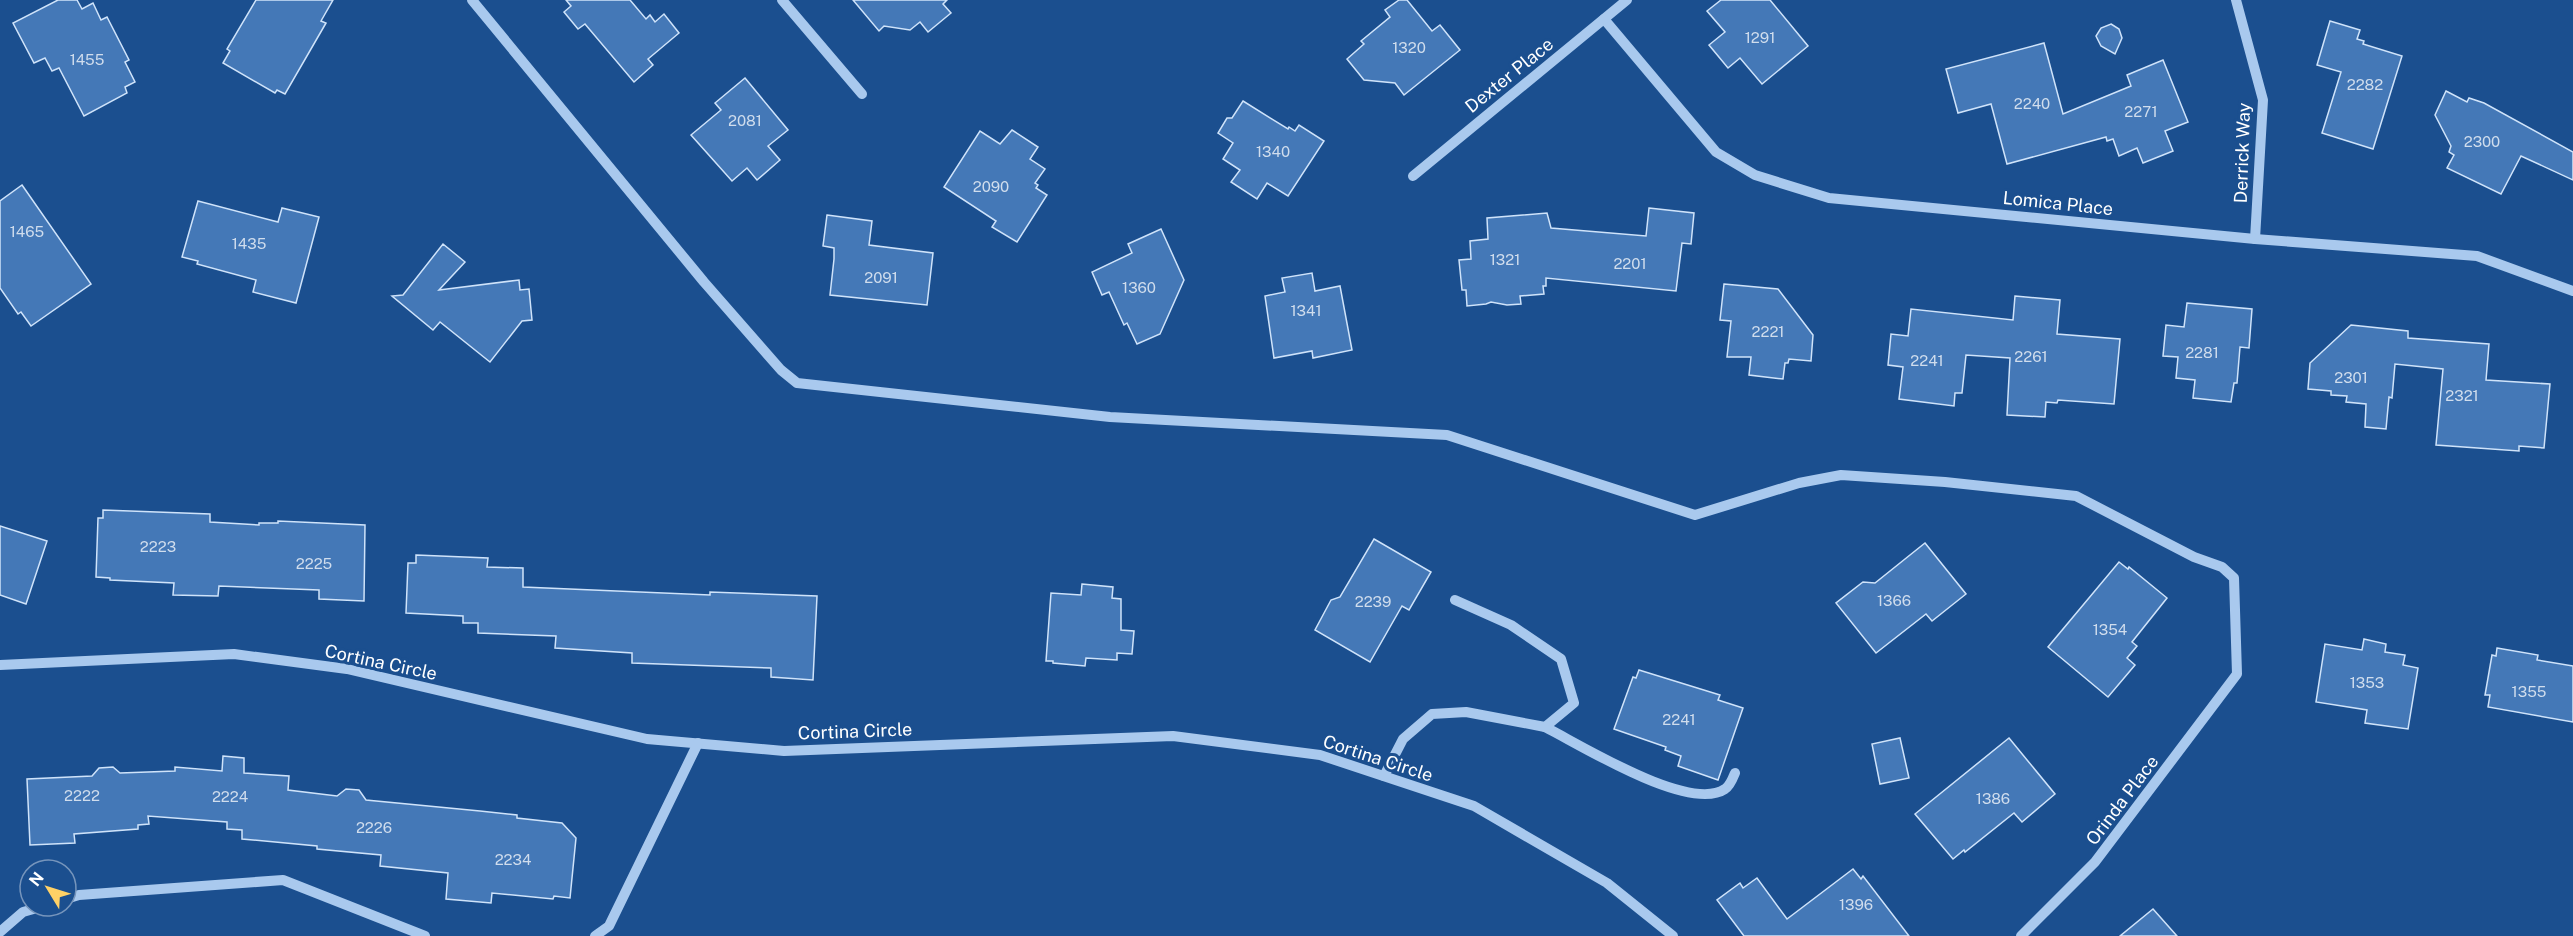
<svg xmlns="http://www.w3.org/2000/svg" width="2573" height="936" viewBox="0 0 2573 936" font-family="'Public Sans',sans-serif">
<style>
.building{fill:#4478b7;stroke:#cfe3fa;stroke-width:1.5}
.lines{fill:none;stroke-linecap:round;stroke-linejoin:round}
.minor{stroke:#a9c9ee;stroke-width:10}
.labels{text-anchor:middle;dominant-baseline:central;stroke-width:6;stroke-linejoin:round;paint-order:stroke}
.number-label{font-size:15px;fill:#d0dded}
.street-label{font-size:18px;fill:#fff;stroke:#1b4f8f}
</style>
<rect width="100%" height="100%" fill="#1b4f8f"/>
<g class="building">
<path d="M58,0H77L82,9L93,3L101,20L107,17L129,60L125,62L135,82L125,87L127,93L84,116L59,68L52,71L45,58L34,63L13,23Z"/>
<path d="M256,0H333L321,21L326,23L285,94L277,90L275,93L223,63L230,51L227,49Z"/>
<path d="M566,0H630L646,19L650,15L655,22L664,14L679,33L648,59L653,65L634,82L585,24L578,29L564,12L571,6Z"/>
<path d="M853,0H947L943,4L951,13L928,32L920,22L910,30L884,26L879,31Z"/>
<path d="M1399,0H1407L1432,31L1440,25L1460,50L1404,95L1395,83L1364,80L1347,59L1364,44L1361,41L1390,17L1385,10Z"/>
<path d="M1721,0H1770L1808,46L1762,84L1740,58L1728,68L1709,45L1725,32L1707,11Z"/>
<path d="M2330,21L2360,30L2357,39L2364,41L2363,44L2402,56L2373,149L2322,133L2341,72L2317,65Z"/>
<path d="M2111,24L2119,29L2122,38L2115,54L2101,46L2096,36L2101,28Z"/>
<path d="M2044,43L2063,114L2131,86L2127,75L2163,60L2188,122L2165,131L2173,151L2143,163L2137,148L2119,156L2113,139L2107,141L2106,137L2007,164L1991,104L1958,113L1946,69Z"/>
<path d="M745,78L788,130L768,146L780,160L757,180L747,168L732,181L691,135L721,110L715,103Z"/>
<path d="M2446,91L2467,102L2469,98L2484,103L2573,152V180L2521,156L2501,194L2447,168L2454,155L2449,152L2451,146L2435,115Z"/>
<path d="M1243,101L1288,129L1289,127L1295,131L1299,125L1324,141L1288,196L1267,183L1257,199L1231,182L1240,170L1223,159L1233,143L1218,133L1227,118H1232Z"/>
<path d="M1012,130L1038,147L1030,159L1045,169L1035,183L1038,185L1036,188L1047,195L1017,242L992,227L996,221L944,187L980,131L1000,144Z"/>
<path d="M22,185L91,284L31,326L21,312L18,314L0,288V201Z"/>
<path d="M198,201L278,222L282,208L319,217L296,303L253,292L256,280L197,264L198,261L182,257Z"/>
<path d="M1649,208L1694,213L1691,244L1682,243L1676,291L1546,278V286H1543L1544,294L1520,296L1521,304L1507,305L1491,302L1486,304L1467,306L1466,290H1462L1459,260L1471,259L1470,241L1488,239L1487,218L1547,213L1551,228L1646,236Z"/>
<path d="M827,215L872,221L869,245L933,253L927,305L830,295L834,259V248L823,246Z"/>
<path d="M1161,229L1184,280L1160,334L1137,344L1127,323L1124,325L1109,292L1102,295L1092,272L1132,253L1128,244Z"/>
<path d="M443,244L465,262L439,290L519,280L520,290L529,289L532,320L522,321L490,362L440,322L433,330L392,296L403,295Z"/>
<path d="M1312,273L1315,291L1340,286L1352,350L1313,358L1312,351L1274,358L1265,296L1285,292L1282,278Z"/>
<path d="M1724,284L1778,289L1813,335L1811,361L1789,359L1788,363H1785L1783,379L1749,375L1751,357H1727L1731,321L1720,320Z"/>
<path d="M2015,296L2060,300L2057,334L2120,339L2114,404L2058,400L2057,403L2046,402L2045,417L2007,415L2010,358L1966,355L1962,393H1955L1954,406L1899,399L1903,367L1888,365L1891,334L1908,336L1911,309L2013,320Z"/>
<path d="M2187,303L2252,309L2249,348L2240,347L2237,383H2234L2231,402L2193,398L2195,380L2176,378L2178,357L2163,356L2166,325L2184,327Z"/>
<path d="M2351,325L2408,331V338L2489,344L2486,380L2550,384L2544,448L2519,446V451L2436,445L2443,369L2395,364L2392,398L2389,397L2386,429L2365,427L2366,404L2346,402L2347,396L2331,395V391L2308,389L2310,363Z"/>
<path d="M103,510L210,514V522L259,525V523H278V521L365,525L364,601L319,599V590L219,586L218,596L173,595L174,583L110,580V578L96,577L98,518H103Z"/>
<path d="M0,526L47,541L26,604L0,595Z"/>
<path d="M1374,539L1431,572L1409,610L1402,606L1370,662L1315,630L1331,600L1340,597Z"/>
<path d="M1925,543L1966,594L1932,621L1926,614L1876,653L1836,603L1863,582L1875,583Z"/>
<path d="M416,555L488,558L487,567L523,568V587L710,595V592L817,596L813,680L771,677V668L632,663V653L555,648L556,636L478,633V623H463V616L406,613L408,563H416Z"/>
<path d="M2119,562L2128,569L2129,567L2167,598L2132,642L2137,646L2127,658L2135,665L2108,697L2048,647Z"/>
<path d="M1082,584L1113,587L1112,598L1121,599V630L1134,631L1132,654L1117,653V660L1086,658L1085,666L1053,663V661H1046L1051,593L1081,595Z"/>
<path d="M2364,639L2386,644L2385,652L2405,655L2403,665L2418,668L2408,729L2365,723L2367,710L2316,702L2325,644L2362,650Z"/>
<path d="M2497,648L2538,655L2537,660L2573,666V722L2488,707L2490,695H2485L2492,655L2496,656Z"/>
<path d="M1639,670L1720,695L1718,700L1743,708L1718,780L1678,766L1681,756L1665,750L1666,747L1614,729L1633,677L1636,678Z"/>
<path d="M1900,738L1909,778L1880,784L1872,744Z"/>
<path d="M2009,738L2055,794L2022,822L2014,813L1965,852L1964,850L1953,859L1915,814Z"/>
<path d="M223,756L244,758V773L289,776L288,790L337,796L346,789L359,790L366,800L480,811L517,815V818L562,823L576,838L570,898L554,896L553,899L492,893L491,903L446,899L448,873L380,866L381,855L317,849V846L242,839V830L227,829V822L148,816L149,824L138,825V829L74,834L75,843L30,845L27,779L92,776L99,768L113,767L120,773L175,771V767L222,771Z"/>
<path d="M1853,869L1861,879L1863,876L1909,936H1744L1717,900L1740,883L1743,888L1757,878L1787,919Z"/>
<path d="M2153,909L2177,936H2120Z"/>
</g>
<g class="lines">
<g class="minor">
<path d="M472,0L704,282L781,370L797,383L1110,417L1447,435L1695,515L1799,483L1841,475L1945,482L2076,496L2194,557L2222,567L2234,578L2237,674L2095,862L2021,936"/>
<path d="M782,0L862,94"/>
<path d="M2236,0L2263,100L2255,239"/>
<path d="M1604,19L1716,152L1755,175L1829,198L2255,239L2477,256L2573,291"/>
<path d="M1413,176L1627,0"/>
<path d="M0,665L234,654L347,669L647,739L784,751L1173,736L1320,755L1474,806L1607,883L1673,936"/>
<path d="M1545,727C1581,745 1689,813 1725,789C1730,786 1733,778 1735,773"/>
<path d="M1384,776L1403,739L1432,714L1466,712L1545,727L1574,703L1561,659L1511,625L1455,600"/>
<path d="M66,899L79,895L283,880L425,936"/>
<path d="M0,932L23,912L44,906"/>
<path d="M595,936L609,926L698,743"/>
</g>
</g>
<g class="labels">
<g class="number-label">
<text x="1760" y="37">1291</text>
<text x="1409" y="47">1320</text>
<text x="87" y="59">1455</text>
<text x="2365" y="84">2282</text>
<text x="2032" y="103">2240</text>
<text x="2141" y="111">2271</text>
<text x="745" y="120">2081</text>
<text x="2482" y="141">2300</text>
<text x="1273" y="151">1340</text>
<text x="991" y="186">2090</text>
<text x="27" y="231">1465</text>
<text x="249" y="243">1435</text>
<text x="1505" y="259">1321</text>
<text x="1630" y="263">2201</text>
<text x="881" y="277">2091</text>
<text x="1139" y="287">1360</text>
<text x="1306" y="310">1341</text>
<text x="1768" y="331">2221</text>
<text x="2202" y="352">2281</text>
<text x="2031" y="356">2261</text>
<text x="1927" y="360">2241</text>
<text x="2351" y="377">2301</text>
<text x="2462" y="395">2321</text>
<text x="158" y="546">2223</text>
<text x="314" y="563">2225</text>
<text x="1894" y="600">1366</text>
<text x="1373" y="601">2239</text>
<text x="2110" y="629">1354</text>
<text x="2367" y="682">1353</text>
<text x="2529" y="691">1355</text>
<text x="1679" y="719">2241</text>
<text x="82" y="795">2222</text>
<text x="230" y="796">2224</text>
<text x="1993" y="798">1386</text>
<text x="374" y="827">2226</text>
<text x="513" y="859">2234</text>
<text x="1856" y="904">1396</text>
</g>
<g class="street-label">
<text transform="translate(1509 75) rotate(-39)">Dexter Place</text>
<text transform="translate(2242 153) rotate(-88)">Derrick Way</text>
<text transform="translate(2058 203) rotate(6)">Lomica Place</text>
<text transform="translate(381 662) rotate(12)">Cortina Circle</text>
<text transform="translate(855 731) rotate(-2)">Cortina Circle</text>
<text transform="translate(1378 758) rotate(18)">Cortina Circle</text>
<text transform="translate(2122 800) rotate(-53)">Orinda Place</text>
</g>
</g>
<g transform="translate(48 888) rotate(308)"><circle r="28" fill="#1b4f8f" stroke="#7695bc" stroke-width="1.5"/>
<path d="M0-4.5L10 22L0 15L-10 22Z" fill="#ffd166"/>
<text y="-9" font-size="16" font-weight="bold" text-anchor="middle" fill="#ffffff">N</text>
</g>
</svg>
